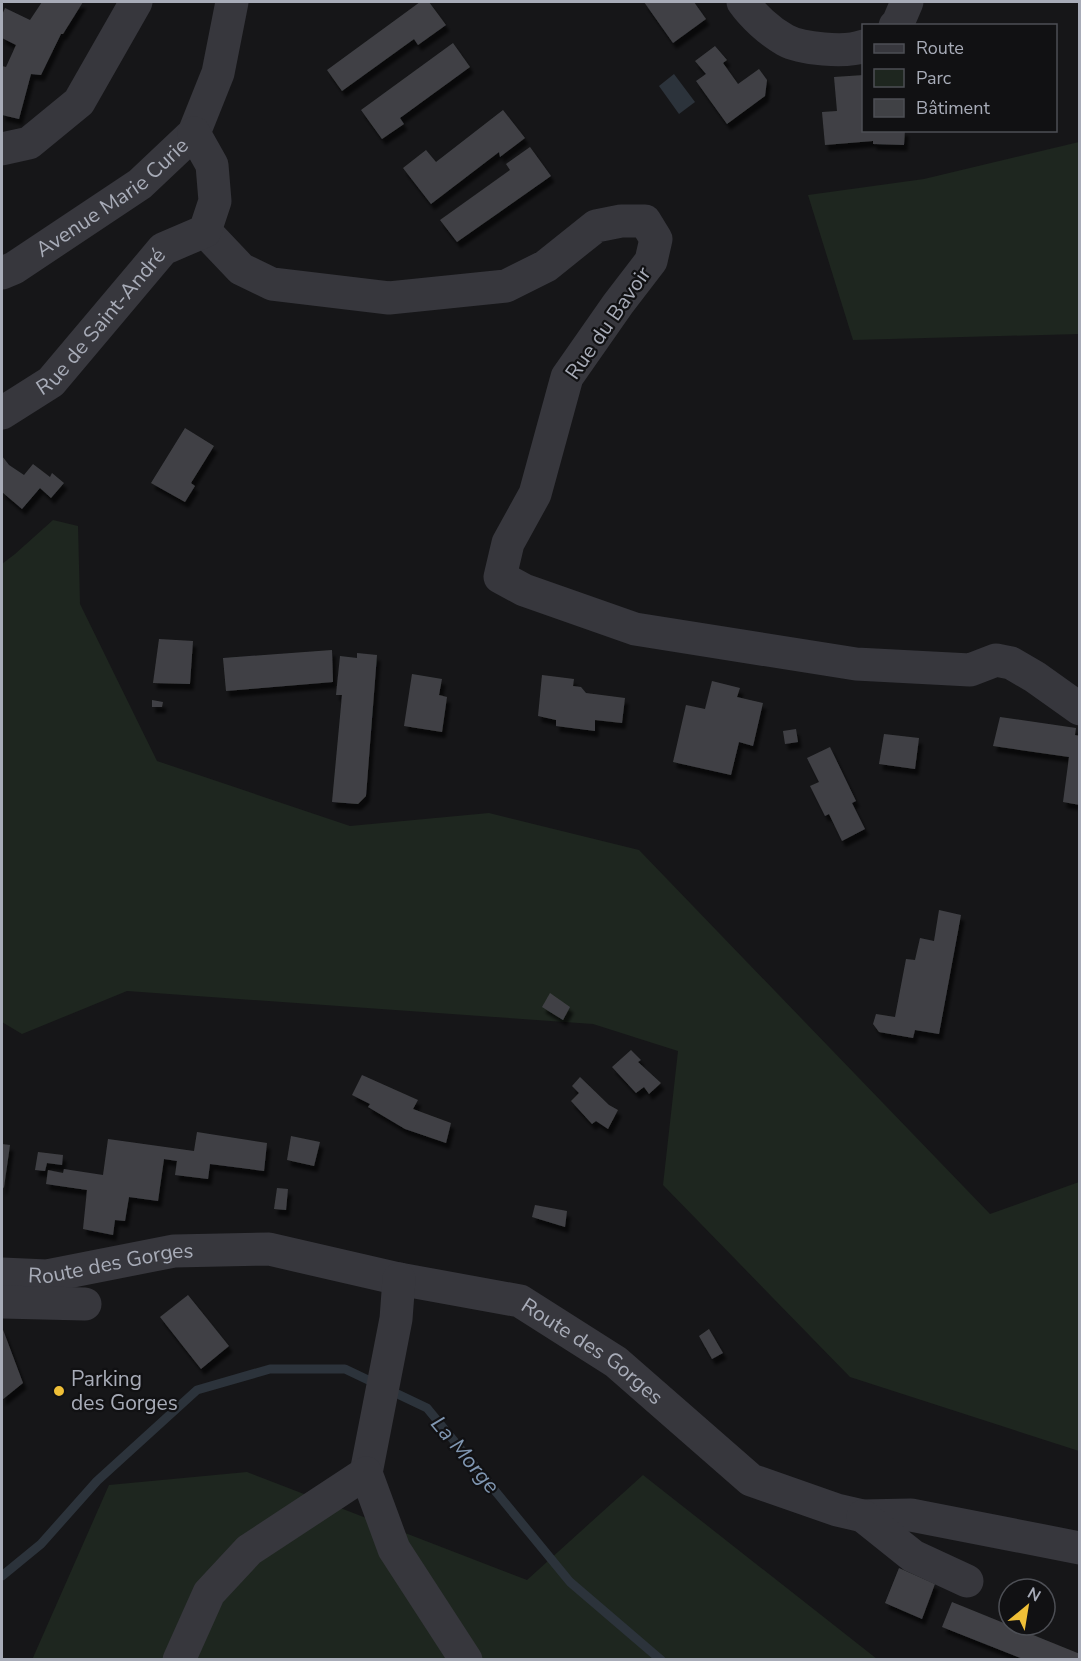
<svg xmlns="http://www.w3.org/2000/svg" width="1081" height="1661" viewBox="0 0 1081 1661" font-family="'Nunito Sans',sans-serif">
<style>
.green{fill:#1e261f}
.water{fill:#2c333b}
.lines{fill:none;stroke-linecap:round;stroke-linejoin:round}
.stream{stroke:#2c333b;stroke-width:9}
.building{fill:#404145;filter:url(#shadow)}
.minor{stroke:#37373d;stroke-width:33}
.poi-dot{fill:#efbf37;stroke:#111113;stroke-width:2}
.labels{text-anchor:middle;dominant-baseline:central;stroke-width:4.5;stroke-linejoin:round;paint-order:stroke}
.street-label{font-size:21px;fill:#a8acb8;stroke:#111113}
.poi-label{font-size:21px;fill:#a8acb8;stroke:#111113;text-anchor:start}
.water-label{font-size:22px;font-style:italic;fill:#8097b2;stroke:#111113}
</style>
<defs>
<filter id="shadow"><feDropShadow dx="3.5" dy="6" stdDeviation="1.5" flood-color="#0009"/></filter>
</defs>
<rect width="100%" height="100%" fill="#161618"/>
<g class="green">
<path d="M1079,142V334L853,340L808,195L924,179Z"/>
<path d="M53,520L78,526L80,604L157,761L350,826L489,813L639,850L990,1214L1079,1182V1451L850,1377L663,1185L678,1051L593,1024L127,991L22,1034L2,1022V564L15,554Z"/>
<path d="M247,1472L527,1580L643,1475L877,1659L32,1660L109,1485Z"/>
</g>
<path class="water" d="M674,74L695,102L679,114L659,86Z"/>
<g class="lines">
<path class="stream" d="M2,1576L41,1544L97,1481L197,1390L270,1369H345L427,1408L570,1582L661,1660"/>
</g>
<g class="building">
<path d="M42,2H83L63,34H61L41,75L31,74L19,119L2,115V66L6,67L16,45L2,38V15L5,8L30,20Z"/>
<path d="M420,2H429L446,25L418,45L414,39L342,91L327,70Z"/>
<path d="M644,2H694L706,19L673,43Z"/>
<path d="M453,43L470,67L400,118L404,124L382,139L361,110Z"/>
<path d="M715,46L727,60L723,63L738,84L759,69L767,80L765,96L727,124L696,81L706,74L695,61Z"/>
<path d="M864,75V130H905L904,145L873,144V141L825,145L822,112L837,111L834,77Z"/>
<path d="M503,110L525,138L500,157L499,152L431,204L403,168L426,150L436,162Z"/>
<path d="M530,147L551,176L457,242L440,220L510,170L506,164Z"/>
<path d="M185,428L214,446L191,483L195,486L185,502L151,483Z"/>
<path d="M2,456L9,465L24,475L33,464L50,477L52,473L64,483L51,498L40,488L22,509L2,492Z"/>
<path d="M159,639L193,641L190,684L153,683Z"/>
<path d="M332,650L333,682L226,691L223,658Z"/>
<path d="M357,653L377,655L366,796L358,804L332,802L342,695H336L340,656L357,658Z"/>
<path d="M412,674L442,679L439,695L447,697L442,732L404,726Z"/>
<path d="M542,675L574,679L573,686L581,687L586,693L625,698L622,723L595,720V731L556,726V720L538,716Z"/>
<path d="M712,681L740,688L737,697L763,703L753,746L739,742L731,775L673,762L686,705L705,709Z"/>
<path d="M152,700L163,702L162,707H152Z"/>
<path d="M1000,717L1076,728L1075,735L1080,736V805L1063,802L1069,757L993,746Z"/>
<path d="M796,729L798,742L785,744L783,731Z"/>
<path d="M884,734L919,738L915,769L879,764Z"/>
<path d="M830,747L856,801L852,803L865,829L842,841L829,814L825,816L810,786L819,782L807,758Z"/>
<path d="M939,910L961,915L939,1034L915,1030L913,1038L879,1032L873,1024L876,1014L895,1017L906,959L915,960L920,938L934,941Z"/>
<path d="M550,993L570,1007L563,1020L542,1007Z"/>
<path d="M631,1050L641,1060L638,1062L661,1083L649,1094L644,1087L636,1093L612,1067Z"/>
<path d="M362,1075L418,1100L413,1109L451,1123L446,1143L405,1129L368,1107L370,1104L352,1095Z"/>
<path d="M580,1077L609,1105L618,1110L608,1129L596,1121L592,1124L571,1101L579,1093L572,1086Z"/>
<path d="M197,1132L267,1143L264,1171L210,1164L208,1179L175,1175L177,1161L164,1159L158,1201L129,1197L125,1221L115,1220L113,1235L83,1229L87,1190L46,1184L48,1170L63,1173L64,1169L103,1175L108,1139L194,1151Z"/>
<path d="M291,1136L320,1142L314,1166L287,1160Z"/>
<path d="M2,1144L10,1145L4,1187L2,1190Z"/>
<path d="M38,1152L63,1155L62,1165L47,1163L45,1171L35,1170Z"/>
<path d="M277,1188L288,1189L286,1210L274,1209Z"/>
<path d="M535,1205L567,1211L565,1227L532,1217Z"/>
<path d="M188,1295L229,1346L201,1369L160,1317Z"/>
<path d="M2,1327L23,1383L2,1400Z"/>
<path d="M709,1329L723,1353L712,1359L699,1336Z"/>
<path d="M899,1568L935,1584L922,1619L885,1603Z"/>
<path d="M952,1602L1080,1654V1659H1023L942,1627Z"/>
</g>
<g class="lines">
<g class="minor">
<path d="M743,2C753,16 769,31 785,40C801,49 846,53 864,46"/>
<path d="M895,26L898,23L907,2"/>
<path d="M2,149L29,143L79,102L136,2"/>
<path d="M205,231L241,269L272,284L389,298L506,286L546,266L596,226L621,221H645L656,239L651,261L618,304L567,377L535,494L508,543L500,577L524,590L635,629L856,664L970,670L996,660L1011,663L1035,677L1080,709"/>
<path id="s1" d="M2,273L14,268L140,184L194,133L218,73L232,2"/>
<path id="s2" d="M2,413L51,382L163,249L205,231L215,201L212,165L194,133"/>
<path id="s3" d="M2,1274L47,1276L174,1251L269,1249L399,1279L520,1301L616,1362L751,1480L837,1510L863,1516L911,1515L1080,1548"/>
<path d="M2,1302L85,1304"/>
<path d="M366,1473L396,1319L399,1279"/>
<path d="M863,1516L913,1556L967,1581"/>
<path d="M179,1660L209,1593L249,1550L366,1473L394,1549L466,1660"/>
</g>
</g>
<circle class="poi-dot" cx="59" cy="1391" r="6"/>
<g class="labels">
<g class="street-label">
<text stroke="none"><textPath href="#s1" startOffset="134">Avenue Marie Curie</textPath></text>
<text stroke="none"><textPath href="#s2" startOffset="136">Rue de Saint-André</textPath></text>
<text transform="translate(608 323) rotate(-55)">Rue du Bavoir</text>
<text stroke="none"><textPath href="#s3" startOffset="110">Route des Gorges</textPath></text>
<text stroke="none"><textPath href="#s3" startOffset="614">Route des Gorges</textPath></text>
</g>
<g class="poi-label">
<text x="71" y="1379">Parking<tspan x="71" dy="24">des Gorges</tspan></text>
</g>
<g class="water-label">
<text transform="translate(465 1455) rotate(50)">La Morge</text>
</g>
</g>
<rect width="1081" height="1661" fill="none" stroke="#a8acb8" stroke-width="6"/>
<rect x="862" y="24" width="195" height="108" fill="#111113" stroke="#4d4f55" stroke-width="1.5"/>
<rect x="874" y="44" width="30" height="9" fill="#37373d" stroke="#4d4f55" stroke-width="1.5"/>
<text x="916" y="54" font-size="18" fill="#a8acb8">Route</text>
<rect x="874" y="69" width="30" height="18" fill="#1e261f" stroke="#4d4f55" stroke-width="1.5"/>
<text x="916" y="84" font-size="18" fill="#a8acb8">Parc</text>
<rect x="874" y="99" width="30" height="18" fill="#404145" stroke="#4d4f55" stroke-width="1.5"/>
<text x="916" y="114" font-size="18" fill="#a8acb8">Bâtiment</text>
<g transform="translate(1027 1607) rotate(30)"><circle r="28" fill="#111113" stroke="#4d4f55" stroke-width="1.5"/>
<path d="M0-4.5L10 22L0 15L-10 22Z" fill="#efbf37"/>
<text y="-9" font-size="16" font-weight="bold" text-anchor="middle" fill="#a8acb8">N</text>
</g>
</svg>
